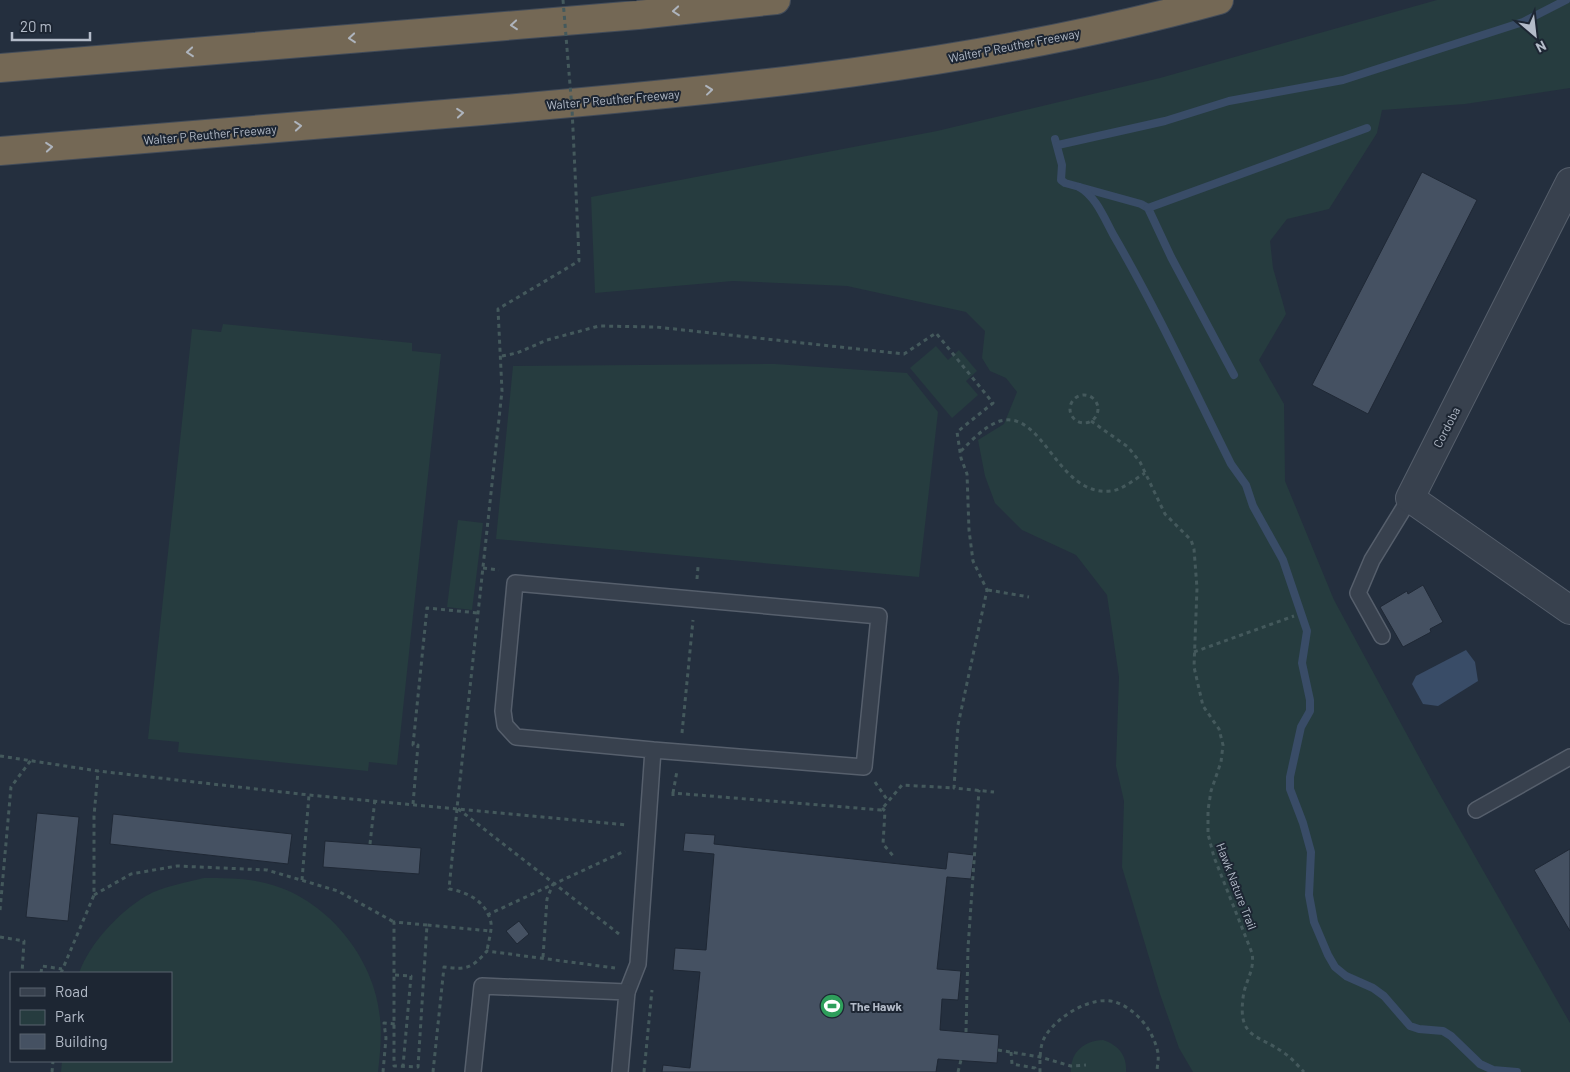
<svg xmlns="http://www.w3.org/2000/svg" width="1570" height="1072" viewBox="0 0 1570 1072" font-family="Barlow,sans-serif">
<style>
.green{fill:#263c3f}
.water{fill:#394c67}
.lines{fill:none;stroke-linecap:round;stroke-linejoin:round}
.stream{stroke:#394c67;stroke-width:8}
.building{fill:#455162;stroke:#1f2835}
.service-casing{stroke:#565f6c;stroke-width:18}
.minor-casing{stroke:#565f6c;stroke-width:30}
.motorway-casing{stroke:#434c59;stroke-width:30}
.path{stroke:#44595c;stroke-width:3;stroke-dasharray:4 4;stroke-linecap:butt}
.service{stroke:#38414e;stroke-width:15}
.minor{stroke:#38414e;stroke-width:28}
.motorway{stroke:#746855;stroke-width:28}
.path-bridge{stroke:#44595c;stroke-width:3;stroke-dasharray:4 4;stroke-linecap:butt}
.oneway{stroke:#aeb4bd}
.labels{text-anchor:middle;dominant-baseline:central;stroke-width:4;stroke-linejoin:round;paint-order:stroke}
.street-label{font-size:12px;fill:#b4bcc9;stroke:#1d2633}
.poi-label{font-size:12px;font-weight:bold;fill:#b4bcc9;stroke:#1d2633;text-anchor:start}
</style>
<rect width="100%" height="100%" fill="#242f3e"/>
<g class="green">
<path d="M1437,0H1570V88L1465,104L1382,110L1377,133L1329,209L1287,219L1270,241L1273,268L1286,314L1259,360L1284,404L1285,481L1334,600L1431,779L1570,1023V1072H1193L1179,1048L1160,994L1122,867L1124,801L1116,766L1119,677L1107,595L1076,555L1022,530L995,503L985,476L978,440L1004,424L1017,392L1006,378L990,371L982,358L985,331L966,312L847,286L733,281L595,293L591,197L937,131L1160,78Z"/>
<path d="M223,324L412,343V351L441,354L397,765L369,762L368,771L178,752L179,742L148,739L192,329L221,332Z"/>
<path d="M936,346L948,360L959,350L977,371L966,381L978,395L952,418L910,368Z"/>
<path d="M775,364L907,373L938,412L919,577L496,539L513,366Z"/>
<path d="M458,520L483,523L472,610L447,607Z"/>
<path d="M204,878C225,878 245,878 265,883C326,897 375,958 380,1018C382,1036 380,1054 378,1072H61L62,1061H171V973H79C90,943 118,913 146,896C163,886 185,883 204,878Z"/>
<path d="M1103,1040C1118,1045 1127,1055 1126,1072H1071C1070,1052 1084,1041 1103,1040Z"/>
</g>
<path class="water" d="M1466,650L1475,662L1478,681L1438,706L1423,704L1412,684L1416,676Z"/>
<g class="lines">
<g class="stream">
<path d="M1055,139L1062,165L1061,180L1065,183L1141,204L1148,208L1171,257L1234,375"/>
<path d="M1058,145L1165,121L1229,101L1343,80L1523,22L1566,0"/>
<path d="M1079,187C1096,196 1105,220 1114,236C1157,310 1193,388 1231,464L1246,485L1253,506L1283,560L1307,631L1302,663L1310,700V711L1301,727L1290,777V789L1303,823L1311,852L1309,895L1314,922L1328,955L1335,967L1346,976L1373,988L1384,996L1410,1026L1419,1029L1443,1031L1451,1036L1480,1064L1493,1070L1517,1072"/>
<path d="M1148,208L1367,128"/>
</g>
</g>
<g class="building">
<path d="M1422,172L1477,200L1368,414L1312,385Z"/>
<path d="M1423,585L1443,622L1430,629L1431,632L1403,647L1380,607L1407,591L1408,594Z"/>
<path d="M37,813L79,817L68,921L26,917Z"/>
<path d="M113,814L292,834L288,864L110,844Z"/>
<path d="M685,833L715,835L714,844L946,869L948,852L974,855L971,879L947,877L937,969L961,971L958,1000L942,999L940,1030L999,1035L997,1063L938,1059L936,1072H662L663,1065L690,1068L700,972L673,970L675,948L706,950L714,854L683,851Z"/>
<path d="M325,841L421,848L419,874L323,867Z"/>
<path d="M1570,849V931L1534,870Z"/>
<path d="M519,921L529,934L517,944L506,931Z"/>
</g>
<g class="lines">
<g class="service-casing">
<g id="service">
<path d="M1382,636L1358,593L1372,560L1410,498"/>
<path d="M1476,810L1570,757"/>
<path d="M627,992L638,964L653,750L864,767L879,616L515,583L503,711L505,725L516,737L653,750"/>
<path d="M473,1072L482,986L627,992L620,1072"/>
</g>
</g>
<g class="minor-casing">
<path id="minor" d="M1570,182L1410,498L1570,610"/>
</g>
<g class="motorway-casing">
<g id="motorway">
<path d="M0,68L638,15L776,0"/>
<path d="M0,151C160,138 320,124 481,111C729,90 978,66 1219,0"/>
</g>
</g>
<g class="path">
<path d="M578,234L579,261L498,309L502,391L457,808L619,934"/>
<path d="M502,356L517,353L547,340L599,326L656,327L904,354L936,333L993,403L957,432L961,458L967,474L969,530L973,561L987,590L958,725L954,788L994,792"/>
<circle cx="1084" cy="409" r="14"/>
<path d="M1091,421L1128,447L1140,462L1165,514L1191,540L1194,549L1197,588L1194,667L1203,706L1219,729L1223,745L1221,762L1211,791L1208,810V834L1214,857L1252,953C1255,972 1245,980 1243,998C1238,1039 1258,1034 1284,1053C1292,1058 1298,1066 1304,1072"/>
<path d="M961,451C972,440 985,426 1000,421C1044,409 1057,497 1111,491C1122,490 1135,479 1145,473"/>
<path d="M483,568L499,570"/>
<path d="M697,579L698,567"/>
<path d="M988,590L1029,597"/>
<path d="M1194,652L1294,616"/>
<path d="M682,733L693,620"/>
<path d="M0,756L98,771L309,795L627,825"/>
<path d="M875,782L888,801"/>
<path d="M673,793L677,771"/>
<path d="M673,796V793L881,810L902,785L954,788"/>
<path d="M413,804L418,745H413L427,608L478,613"/>
<path d="M882,808L885,811L883,844L895,858"/>
<path d="M457,809L449,889C468,892 487,902 491,923C492,931 488,943 487,951"/>
<path d="M370,844L375,799"/>
<path d="M302,880L309,795"/>
<path d="M94,895L131,874L177,866L267,870L338,891L394,922"/>
<path d="M0,910L11,787L31,760"/>
<path d="M487,915L625,851"/>
<path d="M427,925L394,922V1066L418,1067L427,925L490,931"/>
<path d="M0,937L24,941L22,973"/>
<path d="M543,957L547,899L553,884"/>
<path d="M41,973L42,966L62,969"/>
<path d="M61,973L94,895V816L98,771"/>
<path d="M395,975L411,976L403,1066"/>
<path d="M966,1032L968,948L979,790"/>
<path d="M998,1050L1040,1057L1071,1066L1086,1065"/>
<path d="M1011,1052L1012,1064L1035,1068V1072"/>
<path d="M52,1072L53,1061"/>
<path d="M383,1072L386,1038L384,1023L395,1024"/>
<path d="M433,1072L444,967C467,970 472,968 487,951L615,968"/>
<path d="M644,1072L652,990"/>
<path d="M958,1072L961,1060"/>
<path d="M1040,1072C1040,1061 1039,1045 1046,1035C1058,1016 1092,995 1115,1002C1137,1009 1154,1032 1158,1053C1159,1059 1157,1066 1157,1072"/>
</g>
<use href="#service" class="service"/>
<use href="#minor" class="minor"/>
<use href="#motorway" class="motorway"/>
<path class="path-bridge" d="M563,0L572,109L578,234"/>
</g>
<defs><path id="oneway-chevron" d="M-2-3.5L2.5 0L-2 3.5" fill="none" stroke-width="1.6" stroke-linecap="round" stroke-linejoin="round" transform="scale(1.25)"/></defs>
<g class="oneway">
<use href="#oneway-chevron" transform="translate(676 11) rotate(175)"/>
<use href="#oneway-chevron" transform="translate(514 25) rotate(175)"/>
<use href="#oneway-chevron" transform="translate(352 38) rotate(175)"/>
<use href="#oneway-chevron" transform="translate(190 52) rotate(175)"/>
<use href="#oneway-chevron" transform="translate(709 90) rotate(-6)"/>
<use href="#oneway-chevron" transform="translate(460 113) rotate(-5)"/>
<use href="#oneway-chevron" transform="translate(298 126) rotate(-5)"/>
<use href="#oneway-chevron" transform="translate(49 147) rotate(-5)"/>
</g>
<defs>
<g id="stadium-disc" transform="scale(1.25)"><circle r="9.5" fill="#2e9e5b" stroke="#1d2633"/><path d="M0-5a6.5 5 0 1 0 0 10a6.5 5 0 1 0 0-10ZM-3.5-1.8h7v3.6h-7Z" fill="#fff"/></g>
</defs>
<g fill-rule="evenodd">
<use href="#stadium-disc" x="832" y="1006"/>
</g>
<g class="labels">
<g class="street-label">
<text transform="translate(1014 45) rotate(-11)">Walter P Reuther Freeway</text>
<text transform="translate(613 99) rotate(-5)">Walter P Reuther Freeway</text>
<text transform="translate(210 134) rotate(-5)">Walter P Reuther Freeway</text>
<text transform="translate(1446 427) rotate(-63)">Cordoba</text>
<text transform="translate(1237 886) rotate(69)">Hawk Nature Trail</text>
</g>
<g class="poi-label">
<text x="850" y="1006">The Hawk</text>
</g>
</g>
<rect x="10" y="972" width="162" height="90" fill="#1d2633" stroke="#59626f"/>
<rect x="20" y="988" width="25" height="8" fill="#38414e" stroke="#59626f"/>
<text x="55" y="997" font-size="15" fill="#b4bcc9">Road</text>
<rect x="20" y="1010" width="25" height="15" fill="#263c3f" stroke="#59626f"/>
<text x="55" y="1022" font-size="15" fill="#b4bcc9">Park</text>
<rect x="20" y="1034" width="25" height="15" fill="#455162" stroke="#59626f"/>
<text x="55" y="1047" font-size="15" fill="#b4bcc9">Building</text>
<g transform="translate(1535 35) rotate(152)" stroke="#1d2633" stroke-width="4" paint-order="stroke">
<path d="M0-4L9 19L0 12L-9 19Z" fill="#b4bcc9"/>
<text y="-8" font-size="14" font-weight="bold" text-anchor="middle" fill="#b4bcc9">N</text>
</g>
<path d="M12 32v8h78v-8" fill="none" stroke="#b4bcc9" stroke-width="2.5"/>
<text x="20" y="32" font-size="15" fill="#b4bcc9" stroke="#1d2633" stroke-width="4" paint-order="stroke">20 m</text>
</svg>
